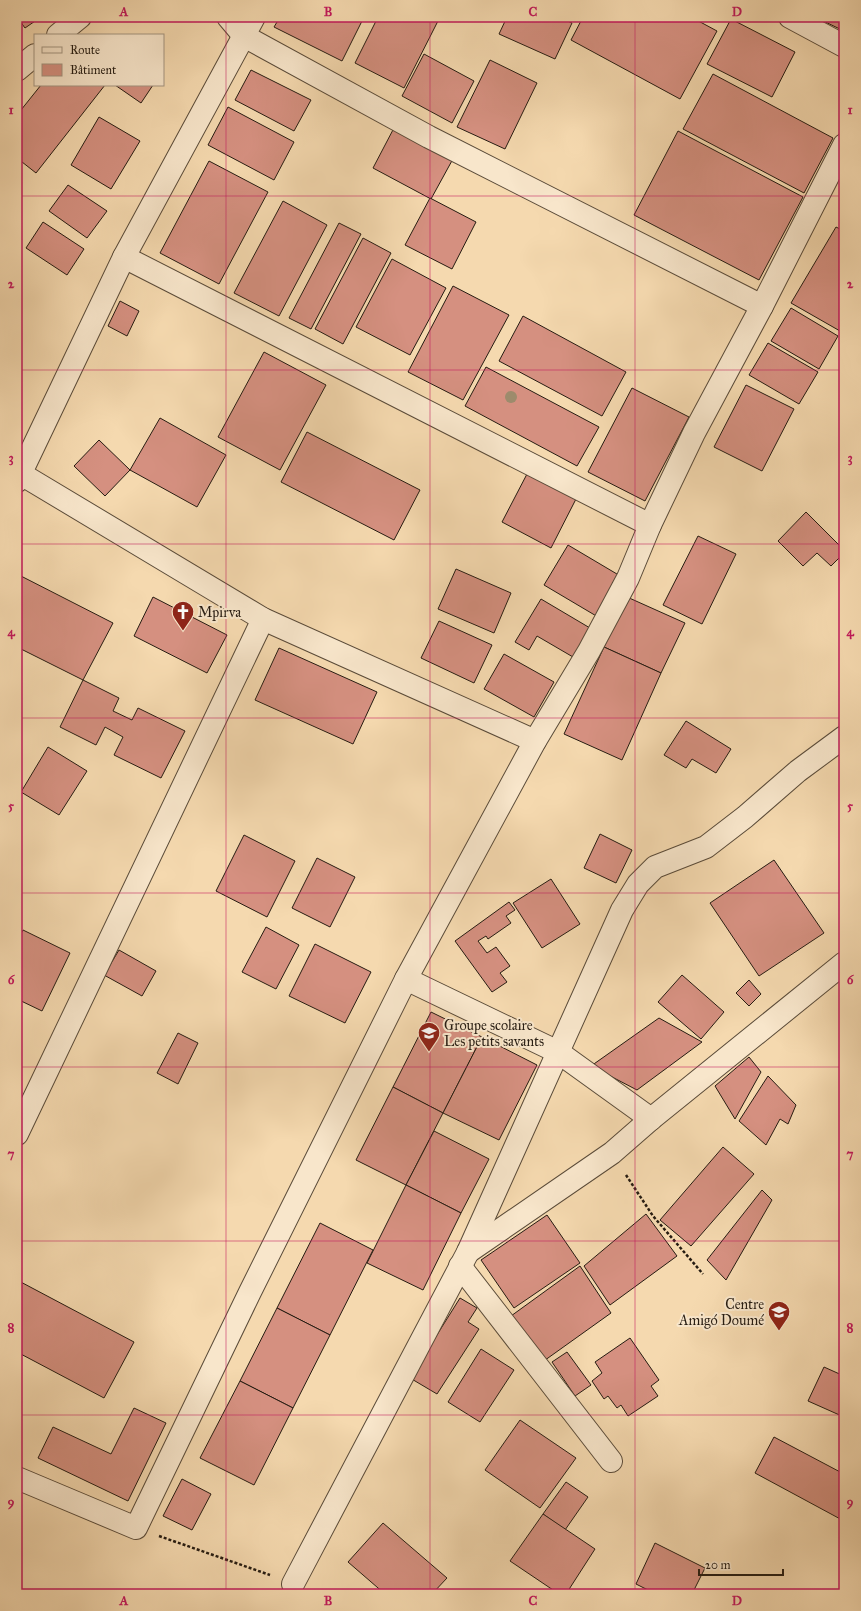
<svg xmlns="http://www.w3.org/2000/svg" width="861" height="1611" viewBox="0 0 861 1611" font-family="'IM FELL Great Primer',serif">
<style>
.building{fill:#d59080;stroke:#261c12}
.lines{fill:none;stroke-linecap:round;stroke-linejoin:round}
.minor-casing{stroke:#5a4b39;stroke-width:24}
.path{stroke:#261c12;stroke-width:2.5;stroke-dasharray:3 2;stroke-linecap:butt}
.minor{stroke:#f8e6cb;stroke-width:22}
.tree{fill:#9d8b6c}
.grid{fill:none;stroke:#c2185b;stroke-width:1;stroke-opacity:0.55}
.labels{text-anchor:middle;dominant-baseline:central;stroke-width:4;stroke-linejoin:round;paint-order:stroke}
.poi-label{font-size:14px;fill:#261c12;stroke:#f8e6cb;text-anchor:start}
.neatline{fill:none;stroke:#c2185b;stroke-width:1.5}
.grid-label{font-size:13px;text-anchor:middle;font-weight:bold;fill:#c2185b}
</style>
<rect width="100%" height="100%" fill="#f5d9af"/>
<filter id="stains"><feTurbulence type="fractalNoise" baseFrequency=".005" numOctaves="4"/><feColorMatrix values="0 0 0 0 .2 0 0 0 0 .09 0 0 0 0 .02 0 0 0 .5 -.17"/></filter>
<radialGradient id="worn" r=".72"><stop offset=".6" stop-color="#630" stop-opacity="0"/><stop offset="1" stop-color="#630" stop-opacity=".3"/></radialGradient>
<g class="building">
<path d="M17,17H41L25,28Z"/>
<path d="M280,17H364L342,61L274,27Z"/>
<path d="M378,17H440L404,88L355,63Z"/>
<path d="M507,17H559L572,23L555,59L499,34Z"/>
<path d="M583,17H691L717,31L680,99L571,40Z"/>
<path d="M815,17H844V31Z"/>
<path d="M731,19L795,52L772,97L707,64Z"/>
<path d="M424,54L474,81L452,123L402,96Z"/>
<path d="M490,60L537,83L505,149L457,127Z"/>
<path d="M251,70L311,100L294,131L235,100Z"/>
<path d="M713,74L833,138L804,193L683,129Z"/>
<path d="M41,85H105L36,173L17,158V115Z"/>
<path d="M115,85H153L141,103Z"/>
<path d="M228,107L294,142L274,180L208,145Z"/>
<path d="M99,117L140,141L111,189L71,165Z"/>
<path d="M395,126L454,157L431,199L373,168Z"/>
<path d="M678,131L803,197L759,280L634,215Z"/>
<path d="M209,161L268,192L219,284L160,253Z"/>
<path d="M68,185L107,211L87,238L49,211Z"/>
<path d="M430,198L476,222L452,269L405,245Z"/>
<path d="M283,201L327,225L279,316L234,293Z"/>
<path d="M43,222L84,249L67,275L26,248Z"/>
<path d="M339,223L361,234L311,329L289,318Z"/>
<path d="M836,227L844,231V324L840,331L791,303Z"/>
<path d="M363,238L391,253L343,344L315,329Z"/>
<path d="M392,259L446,288L410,355L356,327Z"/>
<path d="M453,286L509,315L463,400L408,372Z"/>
<path d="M120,301L139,311L127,336L108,326Z"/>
<path d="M791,308L838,336L819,369L771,341Z"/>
<path d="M523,316L626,372L602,416L499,361Z"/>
<path d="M768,343L818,372L799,404L749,375Z"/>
<path d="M264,352L326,385L280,470L218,437Z"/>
<path d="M486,367L599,427L577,466L465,406Z"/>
<path d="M746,385L794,409L762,471L714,447Z"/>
<path d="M632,388L689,417L645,501L588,472Z"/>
<path d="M160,418L226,455L197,507L130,470Z"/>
<path d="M307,432L420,490L394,540L281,482Z"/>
<path d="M99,440L130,470L105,496L74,466Z"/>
<path d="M527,474L576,499L551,548L502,522Z"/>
<path d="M806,512L844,550V553L831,566L817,553L803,566L778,541Z"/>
<path d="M698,536L736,554L702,624L663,605Z"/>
<path d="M568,545L622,577L598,617L544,585Z"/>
<path d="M456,569L511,593L494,633L438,609Z"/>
<path d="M17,574L113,623L83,680L17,647Z"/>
<path d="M153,597L227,635L207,673L134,636Z"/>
<path d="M627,597L685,623L661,673L604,647Z"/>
<path d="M541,599L590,628L573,657L537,636L529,650L515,642Z"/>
<path d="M439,621L492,645L474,683L421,658Z"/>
<path d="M604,647L661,673L622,760L564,734Z"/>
<path d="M279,648L377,692L353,744L255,700Z"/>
<path d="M504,654L554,682L534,717L484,689Z"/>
<path d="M83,680L119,698L113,711L132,720L138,708L185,731L161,778L114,755L123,737L105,727L96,745L60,727Z"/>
<path d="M686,721L731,749L716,773L692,759L686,768L664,755Z"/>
<path d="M48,747L87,771L59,815L21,792Z"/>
<path d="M600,834L632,850L616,883L584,868Z"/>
<path d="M244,835L295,861L267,917L216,891Z"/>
<path d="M317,858L355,877L330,927L292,908Z"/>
<path d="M774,860L824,933L759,976L710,903Z"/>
<path d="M551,879L580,924L542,948L513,903Z"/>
<path d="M509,902L515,910L506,916L511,923L488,939L486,936L478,941L487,953L496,947L510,966L500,973L507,982L492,992L455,941Z"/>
<path d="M266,927L299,945L276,989L242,972Z"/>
<path d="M23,930L70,953L42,1011L17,999V941Z"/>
<path d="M315,944L371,972L345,1023L289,996Z"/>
<path d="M119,950L156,971L142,996L104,975Z"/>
<path d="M682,975L724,1012L701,1039L658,1002Z"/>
<path d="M749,980L761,994L749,1006L736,993Z"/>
<path d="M431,1012L482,1037L443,1113L393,1087Z"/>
<path d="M659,1018L702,1042L637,1090L591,1066Z"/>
<path d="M178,1033L198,1043L178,1084L157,1073Z"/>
<path d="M482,1037L537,1065L499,1140L443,1113Z"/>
<path d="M749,1057L761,1072L735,1119L715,1086Z"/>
<path d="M768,1076L796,1105L788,1124L780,1119L766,1145L739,1121Z"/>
<path d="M393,1087L443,1113L406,1185L356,1160Z"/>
<path d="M434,1131L489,1159L461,1213L406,1185Z"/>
<path d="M723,1147L754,1174L691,1246L660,1220Z"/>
<path d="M406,1185L461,1213L423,1290L367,1263Z"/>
<path d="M762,1190L772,1200L726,1280L707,1260Z"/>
<path d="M646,1214L677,1256L610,1305L584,1266Z"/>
<path d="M547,1215L580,1263L514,1308L481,1260Z"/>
<path d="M320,1223L373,1250L330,1335L277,1308Z"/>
<path d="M580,1266L611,1313L541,1363L511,1316Z"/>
<path d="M17,1280L134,1342L104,1398L17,1352Z"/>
<path d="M460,1298L477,1308L468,1322L479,1329L437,1394L410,1378Z"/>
<path d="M277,1308L330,1335L293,1408L240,1381Z"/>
<path d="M630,1338L659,1380L651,1386L658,1396L628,1416L621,1405L617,1408L608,1396L604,1399L592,1381L602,1373L595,1362Z"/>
<path d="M481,1349L514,1370L480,1422L448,1402Z"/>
<path d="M567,1352L591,1385L575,1396L552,1362Z"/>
<path d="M824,1367L844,1376V1417L808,1401Z"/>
<path d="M240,1381L293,1408L254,1485L200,1458Z"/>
<path d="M134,1408L166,1423L128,1501L38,1458L53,1427L111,1454Z"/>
<path d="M520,1420L576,1458L540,1508L485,1470Z"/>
<path d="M774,1437L844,1474V1521L755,1473Z"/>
<path d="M182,1479L211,1494L192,1530L163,1516Z"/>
<path d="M566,1482L588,1497L565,1530L543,1514Z"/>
<path d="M543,1514L595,1549L566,1594H559L510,1561Z"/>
<path d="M383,1523L447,1578L432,1594H385L348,1562Z"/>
<path d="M655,1543L705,1568L692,1594H656L636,1584Z"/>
</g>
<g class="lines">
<g class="minor-casing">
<g id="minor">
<path d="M228,17L244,36L429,137L762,306"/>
<path d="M790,17L844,46"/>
<path d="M58,35L80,17"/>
<path d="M17,70L35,55"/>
<path d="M124,257L650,525"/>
<path d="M21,474L263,619L535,741"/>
<path d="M17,481L124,257L254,17"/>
<path d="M406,979L558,1052L651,1119"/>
<path d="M17,1134L263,619"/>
<path d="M468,1252L612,1153L651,1119L844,963"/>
<path d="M460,1266L611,1461"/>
<path d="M17,1478L136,1528L250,1292L406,979L535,741L589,651L628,578L650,525L694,433L762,306L844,145"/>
<path d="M293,1584L468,1252L622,910L638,884L655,867L706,847L745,817L798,771L844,737"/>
</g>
</g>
<g class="path">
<path d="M626,1175L653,1216L703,1274"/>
<path d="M159,1536L270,1575"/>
</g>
<use href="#minor" class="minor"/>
</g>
<circle class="tree" cx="511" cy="397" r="6"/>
<path class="grid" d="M226,17V1594M430,17V1594M635,17V1594M17,196H844M17,370H844M17,544H844M17,718H844M17,893H844M17,1067H844M17,1241H844M17,1415H844"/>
<defs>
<g id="church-pin" transform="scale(1.15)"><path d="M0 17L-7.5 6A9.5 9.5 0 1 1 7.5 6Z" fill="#8f2418" stroke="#f8e6cb"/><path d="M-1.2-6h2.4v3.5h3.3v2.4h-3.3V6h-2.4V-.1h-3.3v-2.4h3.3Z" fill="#fff"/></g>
<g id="school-pin" transform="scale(1.15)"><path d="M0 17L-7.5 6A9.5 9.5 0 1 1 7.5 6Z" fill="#8f2418" stroke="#f8e6cb"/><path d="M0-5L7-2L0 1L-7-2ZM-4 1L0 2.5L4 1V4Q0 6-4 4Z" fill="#fff"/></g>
</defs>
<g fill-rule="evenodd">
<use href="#church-pin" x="183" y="612"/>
<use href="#school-pin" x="429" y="1033"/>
<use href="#school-pin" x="779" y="1312"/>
</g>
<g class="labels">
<g class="poi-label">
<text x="198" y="612">Mpirva</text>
<text x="444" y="1025">Groupe scolaire<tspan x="444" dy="16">Les petits savants</tspan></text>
<text x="764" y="1304" text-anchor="end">Centre<tspan x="764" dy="16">Amigó Doumé</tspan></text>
</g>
</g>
<rect width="861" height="1611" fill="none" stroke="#f5d9af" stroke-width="44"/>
<rect x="34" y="34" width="130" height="52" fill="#f8e6cb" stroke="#a49581"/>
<rect x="42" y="47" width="20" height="6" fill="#f8e6cb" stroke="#a49581"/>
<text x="70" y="54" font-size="12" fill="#261c12">Route</text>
<rect x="42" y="64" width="20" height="12" fill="#d59080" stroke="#a49581"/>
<text x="70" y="74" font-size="12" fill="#261c12">Bâtiment</text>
<path d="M699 1569v6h84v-6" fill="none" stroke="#261c12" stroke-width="2"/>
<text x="705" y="1569" font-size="12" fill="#261c12" stroke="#f8e6cb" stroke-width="3" paint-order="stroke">20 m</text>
<rect x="22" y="22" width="817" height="1567" class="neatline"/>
<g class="grid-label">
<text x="124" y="16">A</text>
<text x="328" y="16">B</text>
<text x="533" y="16">C</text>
<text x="737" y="16">D</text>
<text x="11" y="114">1</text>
<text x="850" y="114">1</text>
<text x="11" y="288">2</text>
<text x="850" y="288">2</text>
<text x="11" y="462">3</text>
<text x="850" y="462">3</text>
<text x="11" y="636">4</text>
<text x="850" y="636">4</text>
<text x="11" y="810">5</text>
<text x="850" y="810">5</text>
<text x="11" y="984">6</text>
<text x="850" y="984">6</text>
<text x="11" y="1158">7</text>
<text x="850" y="1158">7</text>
<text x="11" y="1332">8</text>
<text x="850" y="1332">8</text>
<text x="11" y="1506">9</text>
<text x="850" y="1506">9</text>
<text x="124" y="1605">A</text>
<text x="328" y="1605">B</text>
<text x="533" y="1605">C</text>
<text x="737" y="1605">D</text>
</g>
<rect width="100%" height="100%" filter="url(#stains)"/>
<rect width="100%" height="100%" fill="url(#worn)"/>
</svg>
